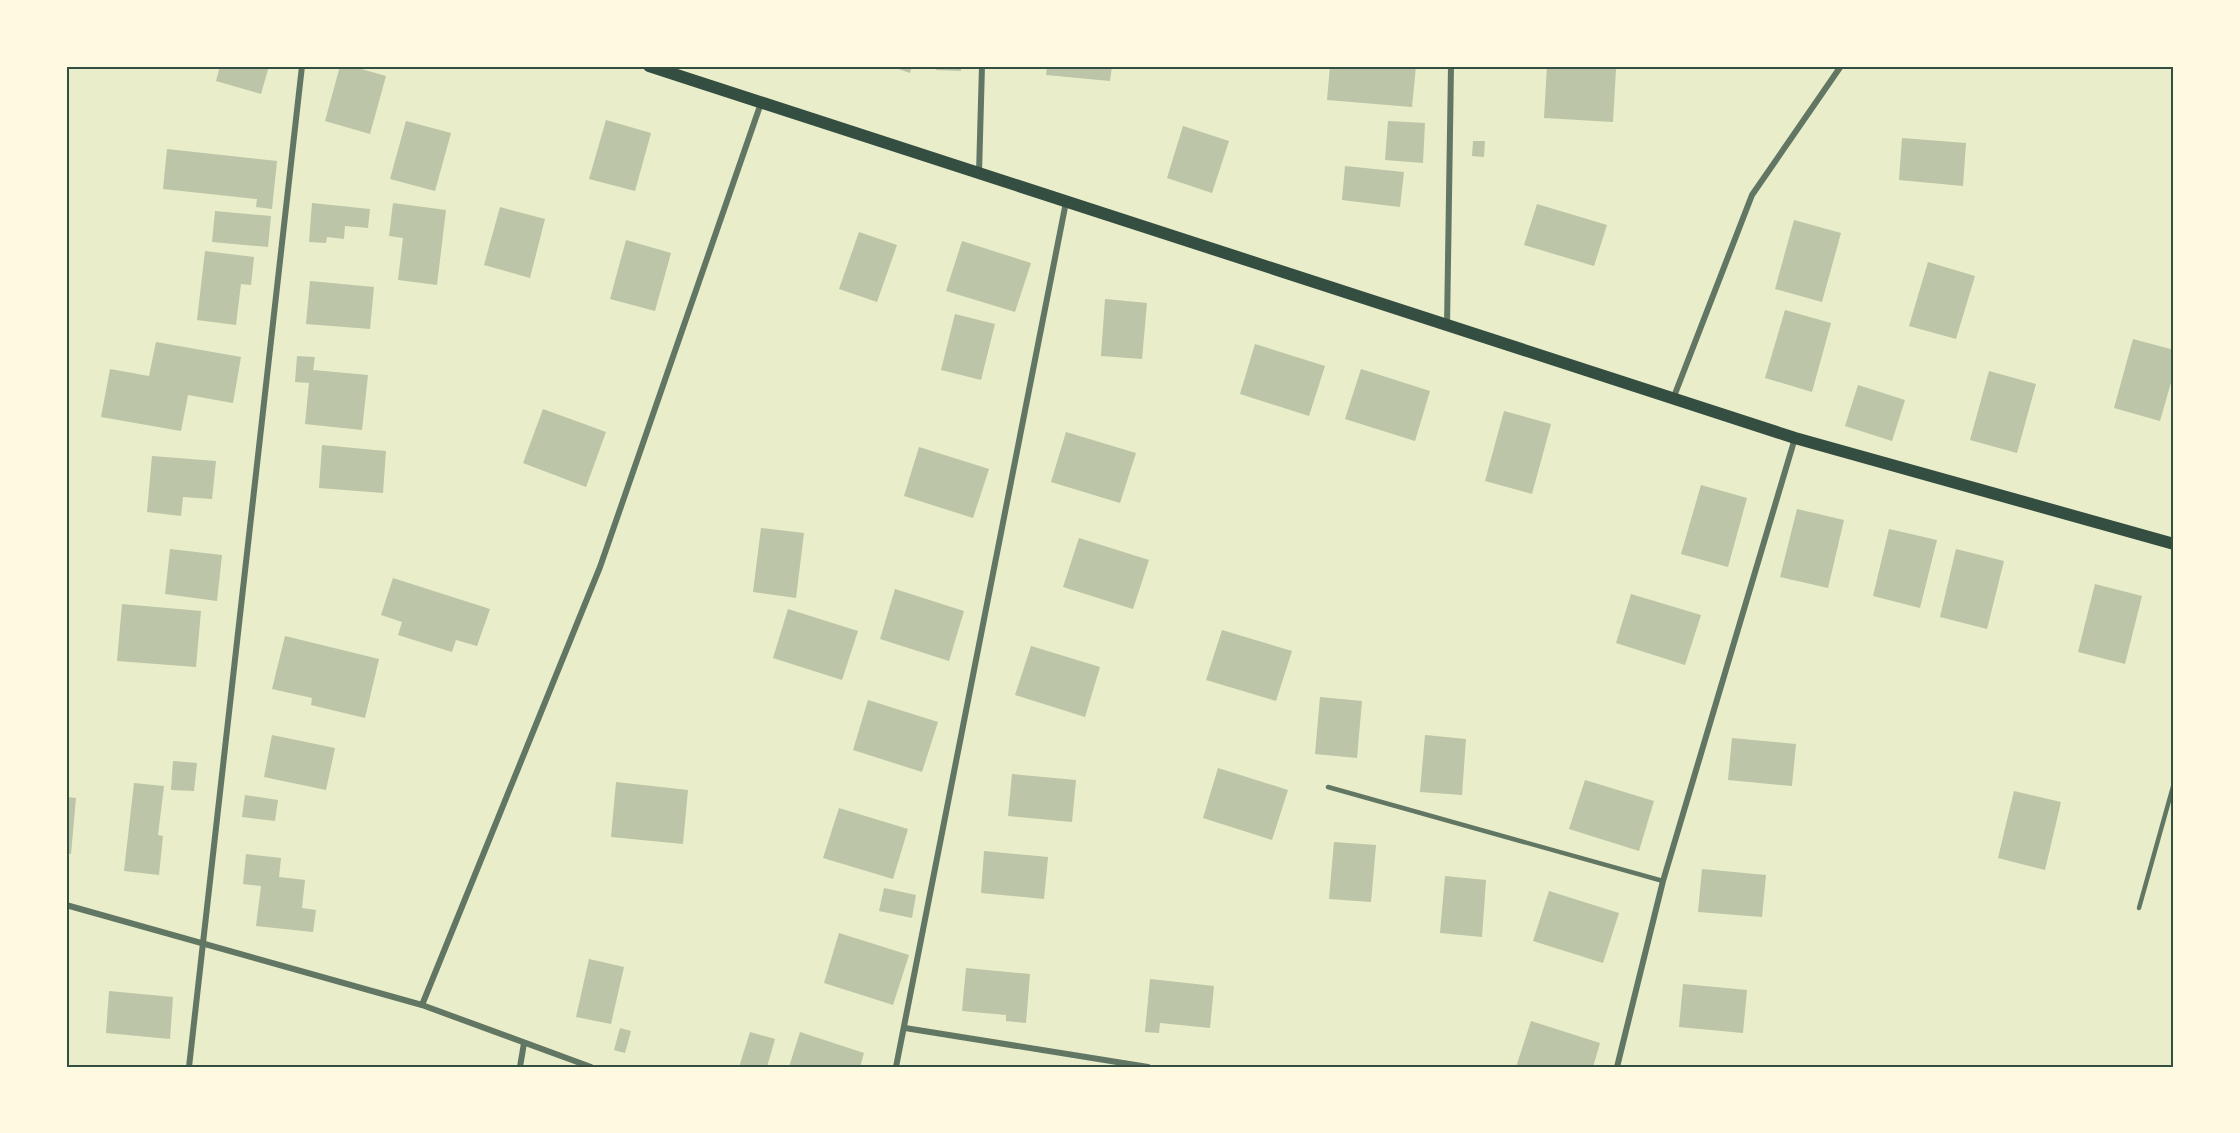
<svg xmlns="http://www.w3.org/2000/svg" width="2240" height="1133" viewBox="0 0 2240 1133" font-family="'PT Sans Narrow',sans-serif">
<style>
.building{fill:#bcc5a7}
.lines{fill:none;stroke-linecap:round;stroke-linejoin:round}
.service{stroke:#617663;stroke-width:4.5}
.minor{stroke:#617663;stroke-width:6}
.secondary{stroke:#344e41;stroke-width:12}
.neatline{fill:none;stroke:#344e41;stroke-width:2}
</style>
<rect width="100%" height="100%" fill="#e9edc9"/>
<g class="building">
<path d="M220,66H269L261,94L216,81Z"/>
<path d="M340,66H351L386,76L370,134L325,121Z"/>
<path d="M890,66H912L910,73Z"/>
<path d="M936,66H961V71L936,70Z"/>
<path d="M1047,66H1112L1110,81L1046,75Z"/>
<path d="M1330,66H1416L1412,107L1327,100Z"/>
<path d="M1547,66L1616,69L1613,122L1544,118Z"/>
<path d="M606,120L651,133L635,191L589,179Z"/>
<path d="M406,121L451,133L435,191L390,179Z"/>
<path d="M1388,121L1425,123L1423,163L1385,160Z"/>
<path d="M1183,126L1229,141L1212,193L1167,178Z"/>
<path d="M1902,138L1966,143L1963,186L1899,180Z"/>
<path d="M1473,141H1485L1484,157L1472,156Z"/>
<path d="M167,149L277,161L272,209L256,207L257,199L163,189Z"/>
<path d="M1345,166L1404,172L1400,207L1342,200Z"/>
<path d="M312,203L370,209L368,228L345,226L344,239L327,237L326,243L309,242Z"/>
<path d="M393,203L446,210L437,285L398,280L403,238L389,236Z"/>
<path d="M1537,204L1607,225L1594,266L1524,245Z"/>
<path d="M500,207L545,219L530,278L484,265Z"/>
<path d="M215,211L271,216L268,247L212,242Z"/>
<path d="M1794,220L1841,233L1822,302L1775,289Z"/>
<path d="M859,232L897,245L877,302L839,289Z"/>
<path d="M626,240L671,253L655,311L610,299Z"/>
<path d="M962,241L1031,263L1015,312L946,291Z"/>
<path d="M205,251L254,257L251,285L241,284L236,325L197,320Z"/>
<path d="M1928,262L1975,276L1956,339L1909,326Z"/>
<path d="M310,281L374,287L370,329L306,324Z"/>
<path d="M1105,299L1147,303L1142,359L1101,356Z"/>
<path d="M1785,310L1831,323L1812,392L1765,378Z"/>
<path d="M955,314L995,324L981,380L941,370Z"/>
<path d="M2133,339L2174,350V372L2160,421L2114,408Z"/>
<path d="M156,342L241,357L233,403L188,395L181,431L101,417L110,369L149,376Z"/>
<path d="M1255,344L1325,366L1309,416L1240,394Z"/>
<path d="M297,356L315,357L313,370L368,375L362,430L305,424L309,383L295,382Z"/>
<path d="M1361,369L1430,391L1415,441L1345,419Z"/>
<path d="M1989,371L2036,384L2017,453L1970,440Z"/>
<path d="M1858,385L1905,400L1892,441L1845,426Z"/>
<path d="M543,409L606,432L586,487L523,463Z"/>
<path d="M1504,411L1551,424L1532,494L1485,481Z"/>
<path d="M1066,432L1136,453L1120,503L1051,482Z"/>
<path d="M322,445L386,451L383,493L319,488Z"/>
<path d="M919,447L989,469L973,518L904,496Z"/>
<path d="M152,456L216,461L212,499L183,497L181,516L147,512Z"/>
<path d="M1701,485L1747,498L1728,567L1681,554Z"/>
<path d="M1797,509L1844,520L1828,588L1780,577Z"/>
<path d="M761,528L804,533L796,598L753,592Z"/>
<path d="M1889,529L1937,540L1920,608L1873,596Z"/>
<path d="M1079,538L1149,560L1133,609L1063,587Z"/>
<path d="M170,549L222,555L217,601L165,594Z"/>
<path d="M1956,549L2004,561L1987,629L1940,617Z"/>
<path d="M393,578L490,609L477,646L456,640L452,652L398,635L402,622L381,615Z"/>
<path d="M2095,584L2142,596L2125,664L2078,652Z"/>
<path d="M895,589L964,611L949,661L880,639Z"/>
<path d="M1631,594L1701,615L1685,665L1616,643Z"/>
<path d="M122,604L201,611L196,667L117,661Z"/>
<path d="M788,609L858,631L842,680L773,658Z"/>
<path d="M1222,630L1292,651L1276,701L1206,680Z"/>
<path d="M285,636L379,659L365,718L311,705L312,698L272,689Z"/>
<path d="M1031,646L1100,667L1085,717L1015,695Z"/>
<path d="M1320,697L1362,701L1357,758L1315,754Z"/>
<path d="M868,700L938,722L922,772L853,750Z"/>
<path d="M272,735L335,748L326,790L264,777Z"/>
<path d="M1425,735L1466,739L1462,795L1420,792Z"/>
<path d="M1732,738L1796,744L1792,786L1728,780Z"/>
<path d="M173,761L197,763L194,791L171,790Z"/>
<path d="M1218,768L1288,790L1272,840L1203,818Z"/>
<path d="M1012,774L1076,780L1072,822L1008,816Z"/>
<path d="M1585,780L1654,801L1639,851L1569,829Z"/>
<path d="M616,782L688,790L683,844L611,837Z"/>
<path d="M134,783L164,786L158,835L163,836L159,875L124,871Z"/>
<path d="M2014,791L2061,802L2045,870L1998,858Z"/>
<path d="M245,795L278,800L275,821L242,817Z"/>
<path d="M66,797L76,798L71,854H66Z"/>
<path d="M839,808L908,829L893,879L823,858Z"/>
<path d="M1334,842L1376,845L1371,902L1329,899Z"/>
<path d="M984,851L1048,857L1044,899L981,893Z"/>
<path d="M246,854L281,858L279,877L305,880L302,908L316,910L313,932L256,926L261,886L243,884Z"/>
<path d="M1702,869L1766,875L1762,917L1698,912Z"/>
<path d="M1445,876L1486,880L1482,937L1440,933Z"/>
<path d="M884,888L916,895L912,918L879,911Z"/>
<path d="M1549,891L1619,913L1603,963L1533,941Z"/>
<path d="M839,933L909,955L893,1005L824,983Z"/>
<path d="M589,959L624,967L611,1024L576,1017Z"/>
<path d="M966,968L1030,974L1026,1023L1006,1021V1015L962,1011Z"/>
<path d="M1150,979L1214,986L1210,1028L1160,1023L1159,1033L1145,1032Z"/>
<path d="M1683,984L1747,990L1743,1033L1679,1027Z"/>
<path d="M109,991L173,997L170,1039L106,1033Z"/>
<path d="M1531,1021L1600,1043L1593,1067H1516Z"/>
<path d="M620,1028L631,1031L625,1053L614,1050Z"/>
<path d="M750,1032L775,1039L767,1067H739Z"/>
<path d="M800,1032L864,1053L860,1067H789Z"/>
</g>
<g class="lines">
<g class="service">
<path d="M1328,787L1663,881"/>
<path d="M2139,908L2174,783"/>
</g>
<g class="minor">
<path d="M979,173L982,66"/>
<path d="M1447,326L1451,66"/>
<path d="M1673,399L1752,195L1841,66"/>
<path d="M66,905L422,1005L591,1067"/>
<path d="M422,1005L600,567L761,103"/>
<path d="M905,1028L1148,1067"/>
<path d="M189,1067L302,66"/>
<path d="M520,1067L524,1043"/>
<path d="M896,1067L1066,202"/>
<path d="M1617,1067L1663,881L1795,438"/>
</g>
<path class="secondary" d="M649,66L1795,438L2174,544"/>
</g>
<rect width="2240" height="1133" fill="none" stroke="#fefae0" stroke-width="135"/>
<rect x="68" y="68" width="2104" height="998" class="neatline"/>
</svg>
